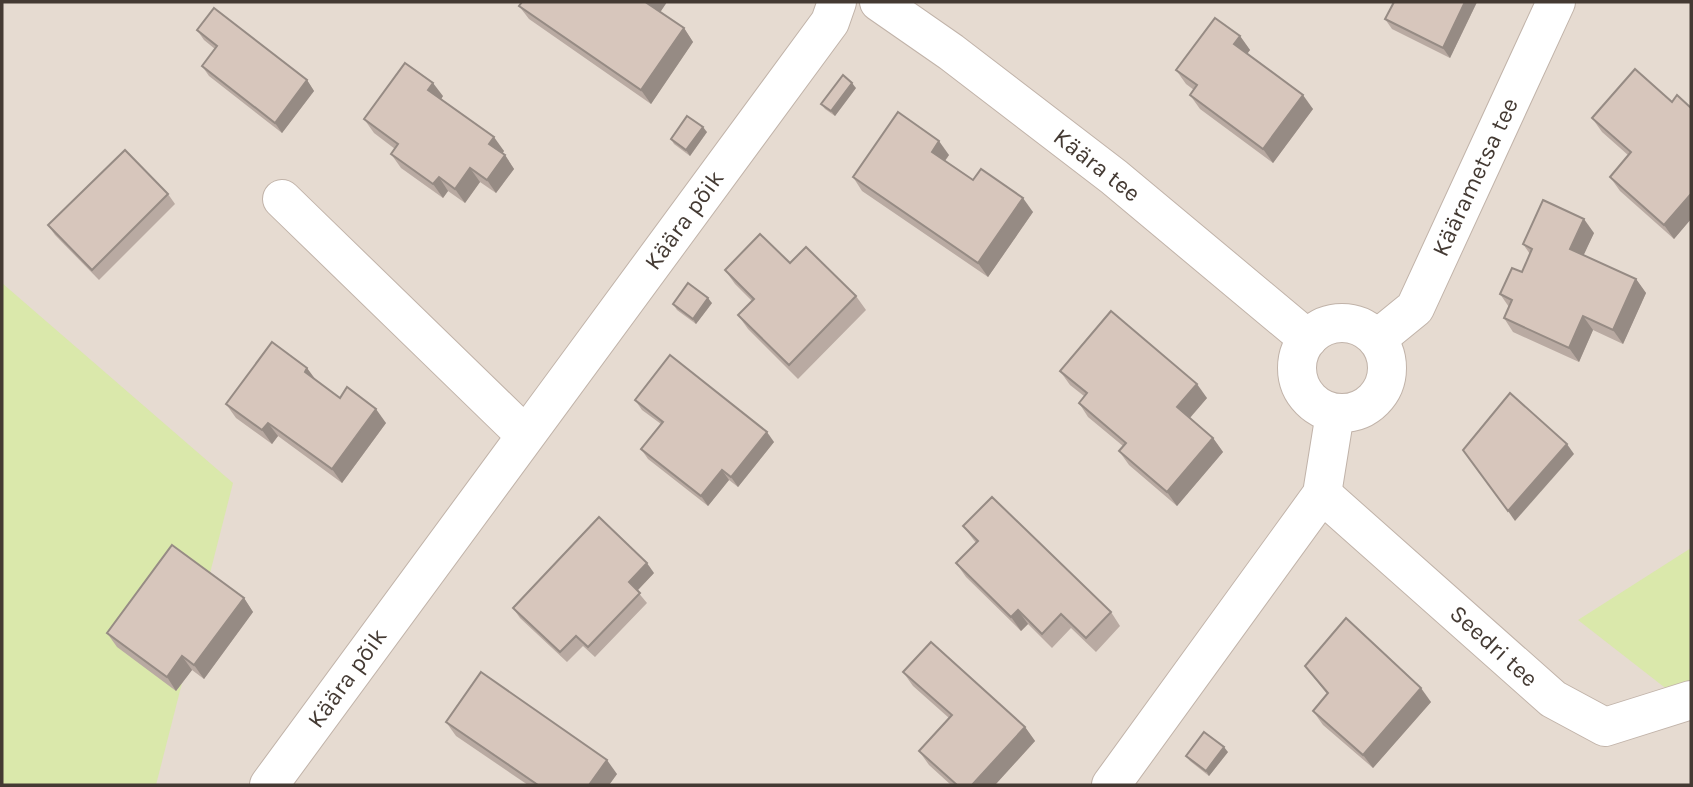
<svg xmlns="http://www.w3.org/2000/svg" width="1693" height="787" viewBox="0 0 1693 787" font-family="Karla,sans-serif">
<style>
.residential{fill:#e6dbd1}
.green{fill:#dae8ab}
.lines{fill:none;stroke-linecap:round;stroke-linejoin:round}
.street-casing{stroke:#c1b3a9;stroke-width:40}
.street{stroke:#fff;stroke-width:38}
.wall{fill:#b9aaa2}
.shaded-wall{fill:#968b84}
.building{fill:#d7c6bc;stroke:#968b84;stroke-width:2}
.labels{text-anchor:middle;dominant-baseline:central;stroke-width:6;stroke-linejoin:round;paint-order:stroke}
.street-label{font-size:24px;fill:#443a33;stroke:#fff}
</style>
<rect width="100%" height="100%" fill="#f2eae3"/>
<rect class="residential" x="2" y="2" width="1689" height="783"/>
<g class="green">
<path d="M2,283L233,483L156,785H2Z"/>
<path d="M1691,548V708L1578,620Z"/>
</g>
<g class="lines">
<g class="street-casing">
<g id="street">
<path d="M879,2L951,52L1114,177L1308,339"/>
<path d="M282,199L525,435"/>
<circle cx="1342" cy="368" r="45"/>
<path d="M1377,339L1415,308L1556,2"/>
<path d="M1322,494L1553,699L1605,727L1691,700"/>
<path d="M269,785L830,22L837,2"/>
<path d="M1111,785L1322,494L1335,413"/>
</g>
</g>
<use href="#street" class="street"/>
</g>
<g class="wall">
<path d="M667,2L660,12L684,28L693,42L651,104L529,19L519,6Z"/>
<path d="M1394,2H1477L1450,58L1392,29L1385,19Z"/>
<path d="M197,30L307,80L314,91L282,133L209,76L202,66L215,49L204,40Z"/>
<path d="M1240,36L1250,50L1247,54L1313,109L1273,163L1200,109L1190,95L1194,90L1186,84L1176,70Z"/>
<path d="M856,88L835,116L825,109L821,104Z"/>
<path d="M443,96L441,99L504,151L502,153L505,155L514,169L496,193L480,182L465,203L448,191L443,198L401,168L391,154L395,149L374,133L364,119Z"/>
<path d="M1672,102L1691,108V219L1674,239L1620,191L1610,177L1628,155L1602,132L1592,118Z"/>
<path d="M707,132L690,156L674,144L671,139Z"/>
<path d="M949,155L945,161L973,180L1033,212L988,277L862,191L853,177Z"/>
<path d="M168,194L175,204L99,280L55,235L48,225Z"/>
<path d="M1594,233L1583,255L1636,279L1646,293L1623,344L1593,330L1579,362L1513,332L1504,318L1509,307L1500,294L1522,272L1530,254L1523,244Z"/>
<path d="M790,263L856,296L866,310L798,379L748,329L738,315L752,301L735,284L725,270Z"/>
<path d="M712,303L696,324L677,310L673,304Z"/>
<path d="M307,368L316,380L340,398L386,423L342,483L278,436L272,444L236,418L226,404Z"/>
<path d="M1060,371L1207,398L1190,418L1213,438L1223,452L1177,506L1129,465L1119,451L1123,446L1088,417L1079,403L1084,396L1070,385Z"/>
<path d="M635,400L774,442L738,487L729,480L708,506L648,459L641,449L661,424L642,410Z"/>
<path d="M963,526L1111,612L1120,626L1096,652L1071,628L1052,648L1028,624L1021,631L966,577L956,563L976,543Z"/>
<path d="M654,573L637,591L647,603L595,657L583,646L567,662L520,618L513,608Z"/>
<path d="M244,598L253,612L204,679L192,670L176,691L117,647L107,633Z"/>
<path d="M1305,666L1431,702L1373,768L1323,725L1313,711L1327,694Z"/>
<path d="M903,672L1025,727L1035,741L995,785H951L929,765L919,751L949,718L913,686Z"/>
<path d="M446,722L617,774L609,785H528L456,736Z"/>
<path d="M1228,752L1209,776L1190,761L1186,756Z"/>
</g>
<g class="shaded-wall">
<path d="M648,2H667L657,17L647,3Z"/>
<path d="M1465,2H1477L1450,58L1443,48Z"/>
<path d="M684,28L693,42L651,104L641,90Z"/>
<path d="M1240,36L1250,50L1244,58L1234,44Z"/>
<path d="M307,80L314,91L282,133L275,123Z"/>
<path d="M433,83L443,96L438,104L428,90Z"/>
<path d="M852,83L856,88L835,116L831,111Z"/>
<path d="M1303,95L1313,109L1273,163L1263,149Z"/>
<path d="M703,127L707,132L690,156L686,150Z"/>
<path d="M494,137L504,151L499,158L489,144Z"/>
<path d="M939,141L949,155L941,166L932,152Z"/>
<path d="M505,155L514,169L496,193L487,180Z"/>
<path d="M470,168L480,182L465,203L455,189Z"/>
<path d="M439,177L448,191L443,198L433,184Z"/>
<path d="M1691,194V219L1674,239L1664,225Z"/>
<path d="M1023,198L1033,212L988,277L978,263Z"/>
<path d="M1584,219L1594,233L1580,263L1570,249Z"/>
<path d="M1636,279L1646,293L1623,344L1613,330Z"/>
<path d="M708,298L712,303L696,324L693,319Z"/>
<path d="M1583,316L1593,330L1579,362L1569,348Z"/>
<path d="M307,368L317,382L305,372Z"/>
<path d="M1197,384L1207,398L1187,421L1177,407Z"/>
<path d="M376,409L386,423L342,483L332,469Z"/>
<path d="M268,423L278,436L272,444L262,430Z"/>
<path d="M767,432L774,442L738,487L731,477Z"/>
<path d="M1213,438L1223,452L1177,506L1167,492Z"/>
<path d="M1567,444L1574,454L1515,521L1508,511Z"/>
<path d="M722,470L729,480L708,506L701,496Z"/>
<path d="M647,563L654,573L636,592L629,582Z"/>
<path d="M244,598L253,612L204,679L194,665Z"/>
<path d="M1018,610L1028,624L1021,631L1011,617Z"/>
<path d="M182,656L192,670L176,691L167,677Z"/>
<path d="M1421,688L1431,702L1373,768L1363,755Z"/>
<path d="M1025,727L1035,741L995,785H972Z"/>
<path d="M1224,747L1228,752L1209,776L1206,771Z"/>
<path d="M607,760L617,774L609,785H589Z"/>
</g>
<g class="building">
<path d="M522,2H648L647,3L684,28L641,90L519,6Z"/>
<path d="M1394,2H1465L1443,48L1385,19Z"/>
<path d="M214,8L307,80L275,123L202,66L217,46L197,30Z"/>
<path d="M1215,18L1240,36L1234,44L1303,95L1263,149L1190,95L1197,85L1176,70Z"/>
<path d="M405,63L433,83L428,90L494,137L489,144L505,155L487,180L470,168L455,189L439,177L433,184L391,154L398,144L364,119Z"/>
<path d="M1635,69L1672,102L1677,95L1691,108V194L1664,225L1610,177L1631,152L1592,118Z"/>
<path d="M843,75L852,83L831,111L821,104Z"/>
<path d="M898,112L939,141L932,152L973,180L981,169L1023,198L978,263L853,177Z"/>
<path d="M687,116L703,127L686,150L671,139Z"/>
<path d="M125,150L168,194L92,270L48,225Z"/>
<path d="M1543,200L1584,219L1570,249L1636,279L1613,330L1583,316L1569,348L1504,318L1512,300L1500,294L1512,268L1522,272L1532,249L1523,244Z"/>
<path d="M760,234L790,263L806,247L856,296L789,365L738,315L754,299L725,270Z"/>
<path d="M688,283L708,298L693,319L673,304Z"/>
<path d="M1111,311L1197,384L1177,407L1213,438L1167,492L1119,451L1126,443L1079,403L1087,393L1060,371Z"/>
<path d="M272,342L307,368L305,372L340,398L347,387L376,409L332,469L268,423L262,430L226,404Z"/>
<path d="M670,355L767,432L731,477L722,470L701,496L641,449L663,422L635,400Z"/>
<path d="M1510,393L1567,444L1508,511L1463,450Z"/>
<path d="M992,497L1111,612L1086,638L1061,614L1042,634L1018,610L1011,617L956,563L978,541L963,526Z"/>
<path d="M599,517L647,563L629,582L640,593L588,647L576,636L560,652L513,608Z"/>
<path d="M172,545L244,598L194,665L182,656L167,677L107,633Z"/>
<path d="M1346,618L1421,688L1363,755L1313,711L1328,693L1305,666Z"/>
<path d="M931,642L1025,727L972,785H957L919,751L952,715L903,672Z"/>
<path d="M481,672L607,760L589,785H538L446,722Z"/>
<path d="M1204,732L1224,747L1206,771L1186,756Z"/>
</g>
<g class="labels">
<g class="street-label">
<text transform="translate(1097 165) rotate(38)">Käära tee</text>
<text transform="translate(1475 177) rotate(-65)">Käärametsa tee</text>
<text transform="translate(684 220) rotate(-54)">Käära põik</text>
<text transform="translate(1494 646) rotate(42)">Seedri tee</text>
<text transform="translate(347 678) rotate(-54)">Käära põik</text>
</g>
</g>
<rect width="1693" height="787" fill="none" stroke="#443a33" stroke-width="7"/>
</svg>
